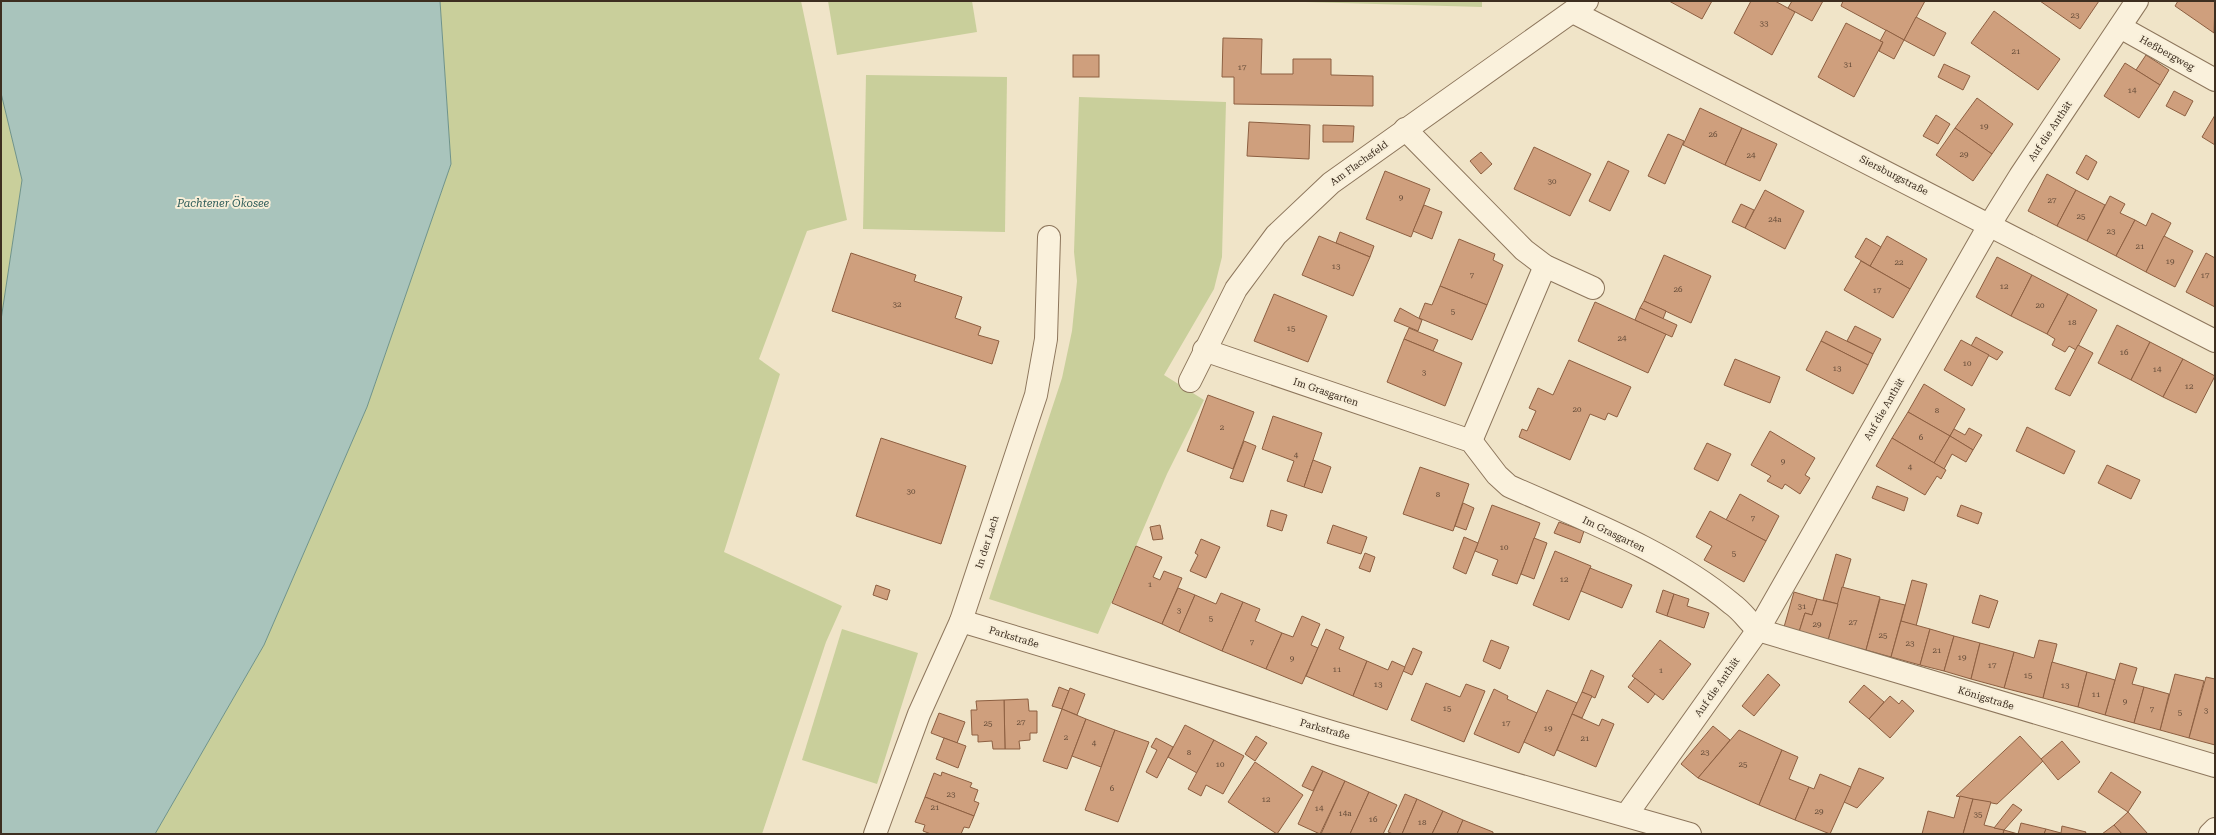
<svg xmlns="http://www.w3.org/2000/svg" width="2216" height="835" viewBox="0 0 2216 835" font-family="'Roboto Serif',serif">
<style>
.green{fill:#c9cf9b}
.water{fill:#a9c4bc;stroke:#6f938a}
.building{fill:#cf9f7d;stroke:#8d5f41}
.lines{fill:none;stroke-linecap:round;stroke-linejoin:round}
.minor-casing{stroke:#8d765c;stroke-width:24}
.minor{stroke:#faf1dc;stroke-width:22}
.labels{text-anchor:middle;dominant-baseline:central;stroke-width:4;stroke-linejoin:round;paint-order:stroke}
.number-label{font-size:8px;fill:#624a37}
.street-label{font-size:10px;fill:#3d2e20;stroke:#f7eed8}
.water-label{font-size:11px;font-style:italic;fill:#2f5d5a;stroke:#f7eed8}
</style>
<rect width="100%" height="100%" fill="#f0e4c8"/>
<g class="green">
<path d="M440,1H801L847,220L807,231L759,359L780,374L724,552L842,606L826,642L762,834H155L264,645L367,407L451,164Z"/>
<path d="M828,1H972L977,32L837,55Z"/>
<path d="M1269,1H1482V7Z"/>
<path d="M866,75L1007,77L1005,232L863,229Z"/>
<path d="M1,93L22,180L1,320Z"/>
<path d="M1079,97L1226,102L1222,257L1214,289L1164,375L1204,400L1167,474L1098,634L989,599L1062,378L1072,331L1077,281L1074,252Z"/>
<path d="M842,629L918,653L877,784L802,760Z"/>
</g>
<path class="water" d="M1,1H440L451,164L367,407L264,645L155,834H1V320L22,180L1,93Z"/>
<g class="building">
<path d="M1669,1H1712L1702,19Z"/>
<path d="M1751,1H1775L1795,12L1772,55L1734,33Z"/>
<path d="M1792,1H1823L1812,21L1788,8Z"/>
<path d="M1843,1H1925L1904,40L1841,6Z"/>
<path d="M2040,1H2099L2080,29Z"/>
<path d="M2178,1H2215L2214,33L2175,6Z"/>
<path d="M1994,11L2060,59L2038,90L1971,43Z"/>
<path d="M1916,17L1946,33L1934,56L1904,40Z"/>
<path d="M1846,23L1883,42L1854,97L1818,77Z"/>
<path d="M1886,30L1904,40L1894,59L1879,51L1883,42L1880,41Z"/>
<path d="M1223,38L1262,39L1261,74H1293V59H1331V75L1373,76V106L1234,104V77H1222Z"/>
<rect x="1073" y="55" width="26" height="22"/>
<path d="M2146,55L2169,70L2160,85L2136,70Z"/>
<path d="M2125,63L2160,85L2139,118L2104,96Z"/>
<path d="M1944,64L1970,76L1963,90L1938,77Z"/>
<path d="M2174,91L2193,101L2185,116L2166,106Z"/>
<path d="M1977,98L2013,124L1992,154L1955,128Z"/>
<path d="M1700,108L1742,128L1725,165L1683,145Z"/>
<path d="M1936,115L1950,124L1938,144L1923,136Z"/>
<path d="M2215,115V145L2202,137Z"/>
<path d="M1249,122L1310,125L1309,159L1247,156Z"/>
<path d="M1323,125L1354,126L1353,142H1323Z"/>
<path d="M1742,128L1777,144L1760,181L1725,165Z"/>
<path d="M1955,128L1992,154L1973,181L1936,155Z"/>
<path d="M1668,134L1684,141L1665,184L1648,176Z"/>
<path d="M1534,147L1591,174L1570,216L1514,189Z"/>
<path d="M1481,152L1492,164L1481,174L1470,161Z"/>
<path d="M2086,155L2097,162L2088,180L2076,173Z"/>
<path d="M1608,161L1629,171L1610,211L1589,201Z"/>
<path d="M1385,171L1430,189L1411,237L1366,219Z"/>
<path d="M2047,174L2076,190L2057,226L2028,211Z"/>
<path d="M1765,190L1804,211L1785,249L1745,228Z"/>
<path d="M2076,190L2105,205L2087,241L2057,226Z"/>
<path d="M2110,196L2125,204L2120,213L2135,220L2116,256L2087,241Z"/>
<path d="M1741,204L1754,210L1745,228L1732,222Z"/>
<path d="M1424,205L1442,212L1432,239L1413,231Z"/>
<path d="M2152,213L2171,223L2146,272L2116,256L2135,220L2146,226Z"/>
<path d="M1340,232L1374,246L1370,257L1336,243Z"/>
<path d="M1319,236L1370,257L1353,296L1302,275Z"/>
<path d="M1887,236L1927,259L1910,289L1870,266Z"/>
<path d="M2164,236L2193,251L2175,287L2146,272Z"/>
<path d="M1866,238L1881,247L1870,266L1855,257Z"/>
<path d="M1459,239L1495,254L1493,260L1503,265L1487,305L1440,286Z"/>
<path d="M851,253L916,275L914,281L962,297L955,318L981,327L978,335L999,341L992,364L832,311Z"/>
<path d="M2206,253L2215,258V307L2186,292Z"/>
<path d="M1664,255L1711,276L1691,323L1644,301Z"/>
<path d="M1997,257L2032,275L2011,316L1976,297Z"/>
<path d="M1861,261L1910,289L1893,318L1844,290Z"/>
<path d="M2032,275L2068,294L2047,334L2011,316Z"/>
<path d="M1440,286L1487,305L1472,340L1419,318L1425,303L1432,305Z"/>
<path d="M1274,294L1327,316L1308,362L1254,341Z"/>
<path d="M2068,294L2097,310L2076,350L2069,346L2065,352L2052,345L2055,339L2047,334Z"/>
<path d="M1644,301L1666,311L1663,319L1640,308Z"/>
<path d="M1595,302L1666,334L1648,373L1578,341Z"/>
<path d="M1400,308L1422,320L1418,331L1394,321Z"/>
<path d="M1640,308L1677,325L1672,337L1635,320Z"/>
<path d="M2117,325L2150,342L2131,380L2098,363Z"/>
<path d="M1855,326L1881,339L1873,354L1847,341Z"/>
<path d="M1409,328L1438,340L1433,351L1404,339Z"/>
<path d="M1826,331L1873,354L1868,365L1821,341Z"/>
<path d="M1976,337L2003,352L1997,360L1971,346Z"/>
<path d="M1404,339L1462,363L1445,406L1387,382Z"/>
<path d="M1961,340L1989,355L1972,386L1944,370Z"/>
<path d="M1821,341L1868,365L1853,394L1806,370Z"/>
<path d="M2150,342L2183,359L2163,397L2131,380Z"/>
<path d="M2078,345L2093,353L2070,396L2055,389Z"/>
<path d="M1735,359L1780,377L1770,403L1724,385Z"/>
<path d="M2183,359L2215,376L2196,413L2163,397Z"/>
<path d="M1569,360L1631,387L1617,417L1608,413L1605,420L1590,414L1570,460L1519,437L1522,429L1527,431L1536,411L1529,408L1538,388L1553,395Z"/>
<path d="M1924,384L1965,409L1950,436L1908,412Z"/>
<path d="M1208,395L1254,412L1233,469L1187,451Z"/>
<path d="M1908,412L1950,436L1934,463L1892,438Z"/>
<path d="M1273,416L1322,433L1304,487L1287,481L1294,461L1262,449Z"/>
<path d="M2027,427L2075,451L2064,474L2016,451Z"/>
<path d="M1969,428L1982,435L1973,450L1950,436L1954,429L1965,435Z"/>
<path d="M1770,431L1815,458L1805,475L1810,478L1800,494L1785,484L1782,489L1767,481L1771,476L1751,465Z"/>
<path d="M1950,436L1973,450L1966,462L1952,454L1944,469L1934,463Z"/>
<path d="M881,438L966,466L941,544L856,516Z"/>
<path d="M1892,438L1946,470L1941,479L1937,476L1925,495L1876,466Z"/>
<path d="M1244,441L1256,446L1243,482L1230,478Z"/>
<path d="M1707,443L1731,454L1718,481L1694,469Z"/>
<path d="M1313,460L1331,467L1322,493L1304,487Z"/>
<path d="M2107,465L2140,480L2131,499L2098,483Z"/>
<path d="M1420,467L1469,484L1453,531L1403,514Z"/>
<path d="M1877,486L1908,498L1904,511L1872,498Z"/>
<path d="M1740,494L1779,516L1766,541L1726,520Z"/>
<path d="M1463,503L1474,508L1466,530L1455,526Z"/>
<path d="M1492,505L1540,523L1517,584L1492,575L1498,560L1475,551Z"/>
<path d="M1961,505L1982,513L1978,524L1957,516Z"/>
<path d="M1271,510L1287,515L1282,531L1267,526Z"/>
<path d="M1710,511L1766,541L1744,582L1704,560L1712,546L1696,537Z"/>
<path d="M1559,522L1584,531L1580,543L1554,533Z"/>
<path d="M1160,525L1163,539L1153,540L1150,527Z"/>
<path d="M1333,525L1367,537L1361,554L1327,543Z"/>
<path d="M1464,537L1478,543L1466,574L1453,568Z"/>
<path d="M1534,538L1547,543L1534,579L1521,574Z"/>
<path d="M1201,539L1220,547L1206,578L1190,571L1198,555L1195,553Z"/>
<path d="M1136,546L1162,557L1153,577L1160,580L1164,571L1182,578L1162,624L1112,603Z"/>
<path d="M1555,551L1591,566L1569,620L1533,605Z"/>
<path d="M1365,553L1375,557L1370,572L1359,568Z"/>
<path d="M1836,554L1851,559L1838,604L1823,600Z"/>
<path d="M1590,568L1632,585L1622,608L1581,591Z"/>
<path d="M1912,580L1927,584L1916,626L1901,621Z"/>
<path d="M876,585L890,590L887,600L873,595Z"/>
<path d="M1842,587L1880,597L1866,650L1828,640Z"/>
<path d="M1178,588L1195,595L1179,632L1162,624Z"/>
<path d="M1663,590L1674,594L1667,616L1656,612Z"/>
<path d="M1794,592L1817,599L1812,615L1805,613L1799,632L1784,627Z"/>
<path d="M1221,593L1243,602L1222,651L1179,632L1195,595L1216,604Z"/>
<path d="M1674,594L1689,599L1687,606L1709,613L1704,628L1667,616Z"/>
<path d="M1980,595L1998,601L1989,628L1972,623Z"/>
<path d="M1817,599L1838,604L1828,640L1799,632L1805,613L1812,615Z"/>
<path d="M1880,599L1905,605L1891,657L1866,650Z"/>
<path d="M1243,602L1260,609L1255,621L1282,633L1266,669L1222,651Z"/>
<path d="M1302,616L1320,624L1311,645L1318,648L1302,684L1266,669L1282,633L1293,637Z"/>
<path d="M1901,621L1930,629L1920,665L1891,657Z"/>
<path d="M1326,629L1344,637L1339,649L1367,661L1353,696L1306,676Z"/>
<path d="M1930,629L1954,636L1944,671L1920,665Z"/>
<path d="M1954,636L1980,643L1971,679L1944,671Z"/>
<path d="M1491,640L1509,647L1500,669L1483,661Z"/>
<path d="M1660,640L1691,664L1663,700L1632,676Z"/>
<path d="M2039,640L2057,644L2043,698L2004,688L2014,652L2034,658Z"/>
<path d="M1980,643L2014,652L2004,688L1971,679Z"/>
<path d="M1413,648L1422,652L1412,675L1403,671Z"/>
<path d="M1367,661L1388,670L1392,661L1405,667L1387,710L1353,696Z"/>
<path d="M2052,662L2087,672L2078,707L2043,698Z"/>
<path d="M2120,663L2137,668L2132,684L2144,687L2134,723L2105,715Z"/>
<path d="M1591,670L1604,676L1595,698L1582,692Z"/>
<path d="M2087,672L2115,680L2105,715L2078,707Z"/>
<path d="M1768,674L1780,685L1754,716L1742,706Z"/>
<path d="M2175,674L2204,681L2189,738L2160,730Z"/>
<path d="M2206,677L2215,679V745L2189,738Z"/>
<path d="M1635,678L1655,694L1648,703L1628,687Z"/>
<path d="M1426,683L1460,697L1466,684L1485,691L1464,742L1411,720Z"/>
<path d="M1864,685L1884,702L1869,719L1849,702Z"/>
<path d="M1059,687L1069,691L1062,709L1052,706Z"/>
<path d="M2144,687L2169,694L2160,730L2134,723Z"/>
<path d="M1070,688L1085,694L1077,715L1062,709Z"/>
<path d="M1494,689L1508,696L1507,699L1537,713L1519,753L1474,734Z"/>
<path d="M1547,690L1577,703L1554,756L1524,742Z"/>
<path d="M1582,692L1592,696L1582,718L1572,714Z"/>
<path d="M1890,696L1899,704L1902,700L1914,711L1890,738L1869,719Z"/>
<path d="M1028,699L1029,711H1037V733H1030V740L1019,741L1020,749H1005L1004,700Z"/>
<path d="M1004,700L1005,749H993L992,741L978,742V735H972L971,710H977L976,701Z"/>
<path d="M1062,709L1086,719L1067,769L1043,761Z"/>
<path d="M939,713L965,722L957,743L931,733Z"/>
<path d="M1572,714L1599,726L1602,719L1614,724L1596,767L1557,750Z"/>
<path d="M1086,719L1115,730L1101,767L1072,756Z"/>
<path d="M1185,725L1214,740L1197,773L1168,757Z"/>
<path d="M1713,726L1730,740L1698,778L1681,764Z"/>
<path d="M1115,730L1149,742L1118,822L1085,810Z"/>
<path d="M1739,730L1782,750L1759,805L1698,778Z"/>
<path d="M1256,736L1267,743L1255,761L1245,754Z"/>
<path d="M2020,736L2043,761L1997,804L1956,796Z"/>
<path d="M944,738L966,746L958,768L936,759Z"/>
<path d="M1156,738L1173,747L1157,778L1146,772L1157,750L1151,747Z"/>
<path d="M1214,740L1244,756L1223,794L1206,785L1201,796L1188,789Z"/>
<path d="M2062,741L2080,762L2058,780L2041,759Z"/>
<path d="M1782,750L1798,757L1789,779L1809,787L1795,820L1759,805Z"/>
<path d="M1255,762L1303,795L1277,834L1228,802Z"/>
<path d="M1312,766L1323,771L1313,791L1302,786Z"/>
<path d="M1859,768L1884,778L1857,808L1844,802Z"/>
<path d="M1323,771L1345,781L1320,834L1298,824Z"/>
<path d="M942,772L972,783L970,787L978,790L974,801L979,803L974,816L925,797L934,773L941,776Z"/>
<path d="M2111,772L2141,792L2128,812L2098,792Z"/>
<path d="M1820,774L1851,787L1830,834L1795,820L1809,787L1814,789Z"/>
<path d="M1345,781L1369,792L1350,834H1321Z"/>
<path d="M1369,792L1397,805L1383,834H1350Z"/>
<path d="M1405,794L1417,799L1402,834H1393L1388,832Z"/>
<path d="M1960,796L1973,799L1963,834H1922L1928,811L1954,818Z"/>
<path d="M925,797L974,816L969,828L964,827L961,834H931L923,831L925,825L915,822Z"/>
<path d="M1417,799L1443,811L1432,834H1402Z"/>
<path d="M1973,799L1991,802L1984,825L2004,830L2003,834H1963Z"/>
<path d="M2013,804L2022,810L2004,830L1994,828Z"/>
<path d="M1443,811L1463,820L1457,834H1432Z"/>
<path d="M2128,812L2148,834H2122L2114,825Z"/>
<path d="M1463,820L1493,832V834H1457Z"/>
<path d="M2021,823L2046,829L2044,834H2003L2004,830L2018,834Z"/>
<path d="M2114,825L2122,834H2102Z"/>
<path d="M2062,826L2086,832L2085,834H2044L2046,829L2061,833Z"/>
</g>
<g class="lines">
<g class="minor-casing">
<g id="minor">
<path d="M1573,12L2215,341"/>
<path d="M2120,27L2215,80"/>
<path d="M1405,129L1524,250L1545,266L1593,288"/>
<path d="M1204,350L1471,441L1497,475L1509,486C1583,519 1670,552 1732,604C1742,611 1749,622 1758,630L2215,766"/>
<path d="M1190,381L1236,289L1276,235L1331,183L1587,1"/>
<path d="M1471,441L1545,266"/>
<path d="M961,621L1335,733L1690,834"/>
<path d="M1627,814L1758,630L1990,224L2020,176L2137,1"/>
<path d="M875,834L919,714L961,621L1036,395L1046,339L1049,237"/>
<path d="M2210,834L2215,829"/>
</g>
</g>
<use href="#minor" class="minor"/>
</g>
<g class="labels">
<g class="number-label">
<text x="2075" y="15">23</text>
<text x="1764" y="23">33</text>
<text x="2016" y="51">21</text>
<text x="1848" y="64">31</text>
<text x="1242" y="67">17</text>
<text x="2132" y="90">14</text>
<text x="1984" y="126">19</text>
<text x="1713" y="134">26</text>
<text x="1964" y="154">29</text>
<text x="1751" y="155">24</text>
<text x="1552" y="181">30</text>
<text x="1401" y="197">9</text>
<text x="2052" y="200">27</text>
<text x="2081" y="216">25</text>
<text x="1775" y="219">24a</text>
<text x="2111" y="231">23</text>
<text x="2140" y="246">21</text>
<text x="2170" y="261">19</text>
<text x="1899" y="262">22</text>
<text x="1336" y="266">13</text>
<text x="1472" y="275">7</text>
<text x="2205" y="275">17</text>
<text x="2004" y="286">12</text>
<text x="1678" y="289">26</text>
<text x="1877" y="290">17</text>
<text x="897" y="304">32</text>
<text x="2040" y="305">20</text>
<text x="1453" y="311">5</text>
<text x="2072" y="322">18</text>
<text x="1291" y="328">15</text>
<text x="1622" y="338">24</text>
<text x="2124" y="352">16</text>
<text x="1967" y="363">10</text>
<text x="1837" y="368">13</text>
<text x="2157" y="369">14</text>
<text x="1424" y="372">3</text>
<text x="2189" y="386">12</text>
<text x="1577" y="409">20</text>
<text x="1937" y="410">8</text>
<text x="1222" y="427">2</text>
<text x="1921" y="437">6</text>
<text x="1296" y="455">4</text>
<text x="1783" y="461">9</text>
<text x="1910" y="467">4</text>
<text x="911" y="491">30</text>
<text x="1438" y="494">8</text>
<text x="1753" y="518">7</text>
<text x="1504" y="547">10</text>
<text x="1734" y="553">5</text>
<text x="1564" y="579">12</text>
<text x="1150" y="584">1</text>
<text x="1802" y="606">31</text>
<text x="1179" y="610">3</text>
<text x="1211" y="618">5</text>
<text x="1853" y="622">27</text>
<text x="1817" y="624">29</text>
<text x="1883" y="635">25</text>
<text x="1252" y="642">7</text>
<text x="1910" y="643">23</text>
<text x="1937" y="650">21</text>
<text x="1962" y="657">19</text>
<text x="1292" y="658">9</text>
<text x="1992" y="665">17</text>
<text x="1337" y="669">11</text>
<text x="1661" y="670">1</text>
<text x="2028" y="675">15</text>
<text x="1378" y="684">13</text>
<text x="2065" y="685">13</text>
<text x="2096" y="694">11</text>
<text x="2125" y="701">9</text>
<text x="1447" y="708">15</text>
<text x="2152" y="709">7</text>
<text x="2206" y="710">3</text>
<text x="2180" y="712">5</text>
<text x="1021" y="722">27</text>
<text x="988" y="723">25</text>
<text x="1506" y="723">17</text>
<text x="1548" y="728">19</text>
<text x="1066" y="737">2</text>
<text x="1585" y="738">21</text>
<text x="1094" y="743">4</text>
<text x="1189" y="752">8</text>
<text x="1705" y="752">23</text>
<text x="1220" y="764">10</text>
<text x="1743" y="764">25</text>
<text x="1112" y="788">6</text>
<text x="951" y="794">23</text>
<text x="1266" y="799">12</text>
<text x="935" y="807">21</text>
<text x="1319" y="808">14</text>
<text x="1819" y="811">29</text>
<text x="1345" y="813">14a</text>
<text x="1978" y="814">35</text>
<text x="1373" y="819">16</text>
<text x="1422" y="822">18</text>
</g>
<g class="street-label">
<text transform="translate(2167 53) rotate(29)">Heßbergweg</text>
<text transform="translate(2050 131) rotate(-56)">Auf die Anthät</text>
<text transform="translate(1359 163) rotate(-36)">Am Flachsfeld</text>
<text transform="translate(1894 175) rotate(27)">Siersburgstraße</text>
<text transform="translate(1326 392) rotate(19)">Im Grasgarten</text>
<text transform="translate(1884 409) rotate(-60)">Auf die Anthät</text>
<text transform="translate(1614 534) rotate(26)">Im Grasgarten</text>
<text transform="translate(987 542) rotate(-72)">In der Lach</text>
<text transform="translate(1014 637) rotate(17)">Parkstraße</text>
<text transform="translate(1717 687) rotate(-55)">Auf die Anthät</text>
<text transform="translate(1986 698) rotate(17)">Königstraße</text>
<text transform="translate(1325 729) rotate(16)">Parkstraße</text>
</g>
<g class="water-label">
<text x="223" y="203">Pachtener Ökosee</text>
</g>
</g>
<rect width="2216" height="835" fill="none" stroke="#3d2e20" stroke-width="4"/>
</svg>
